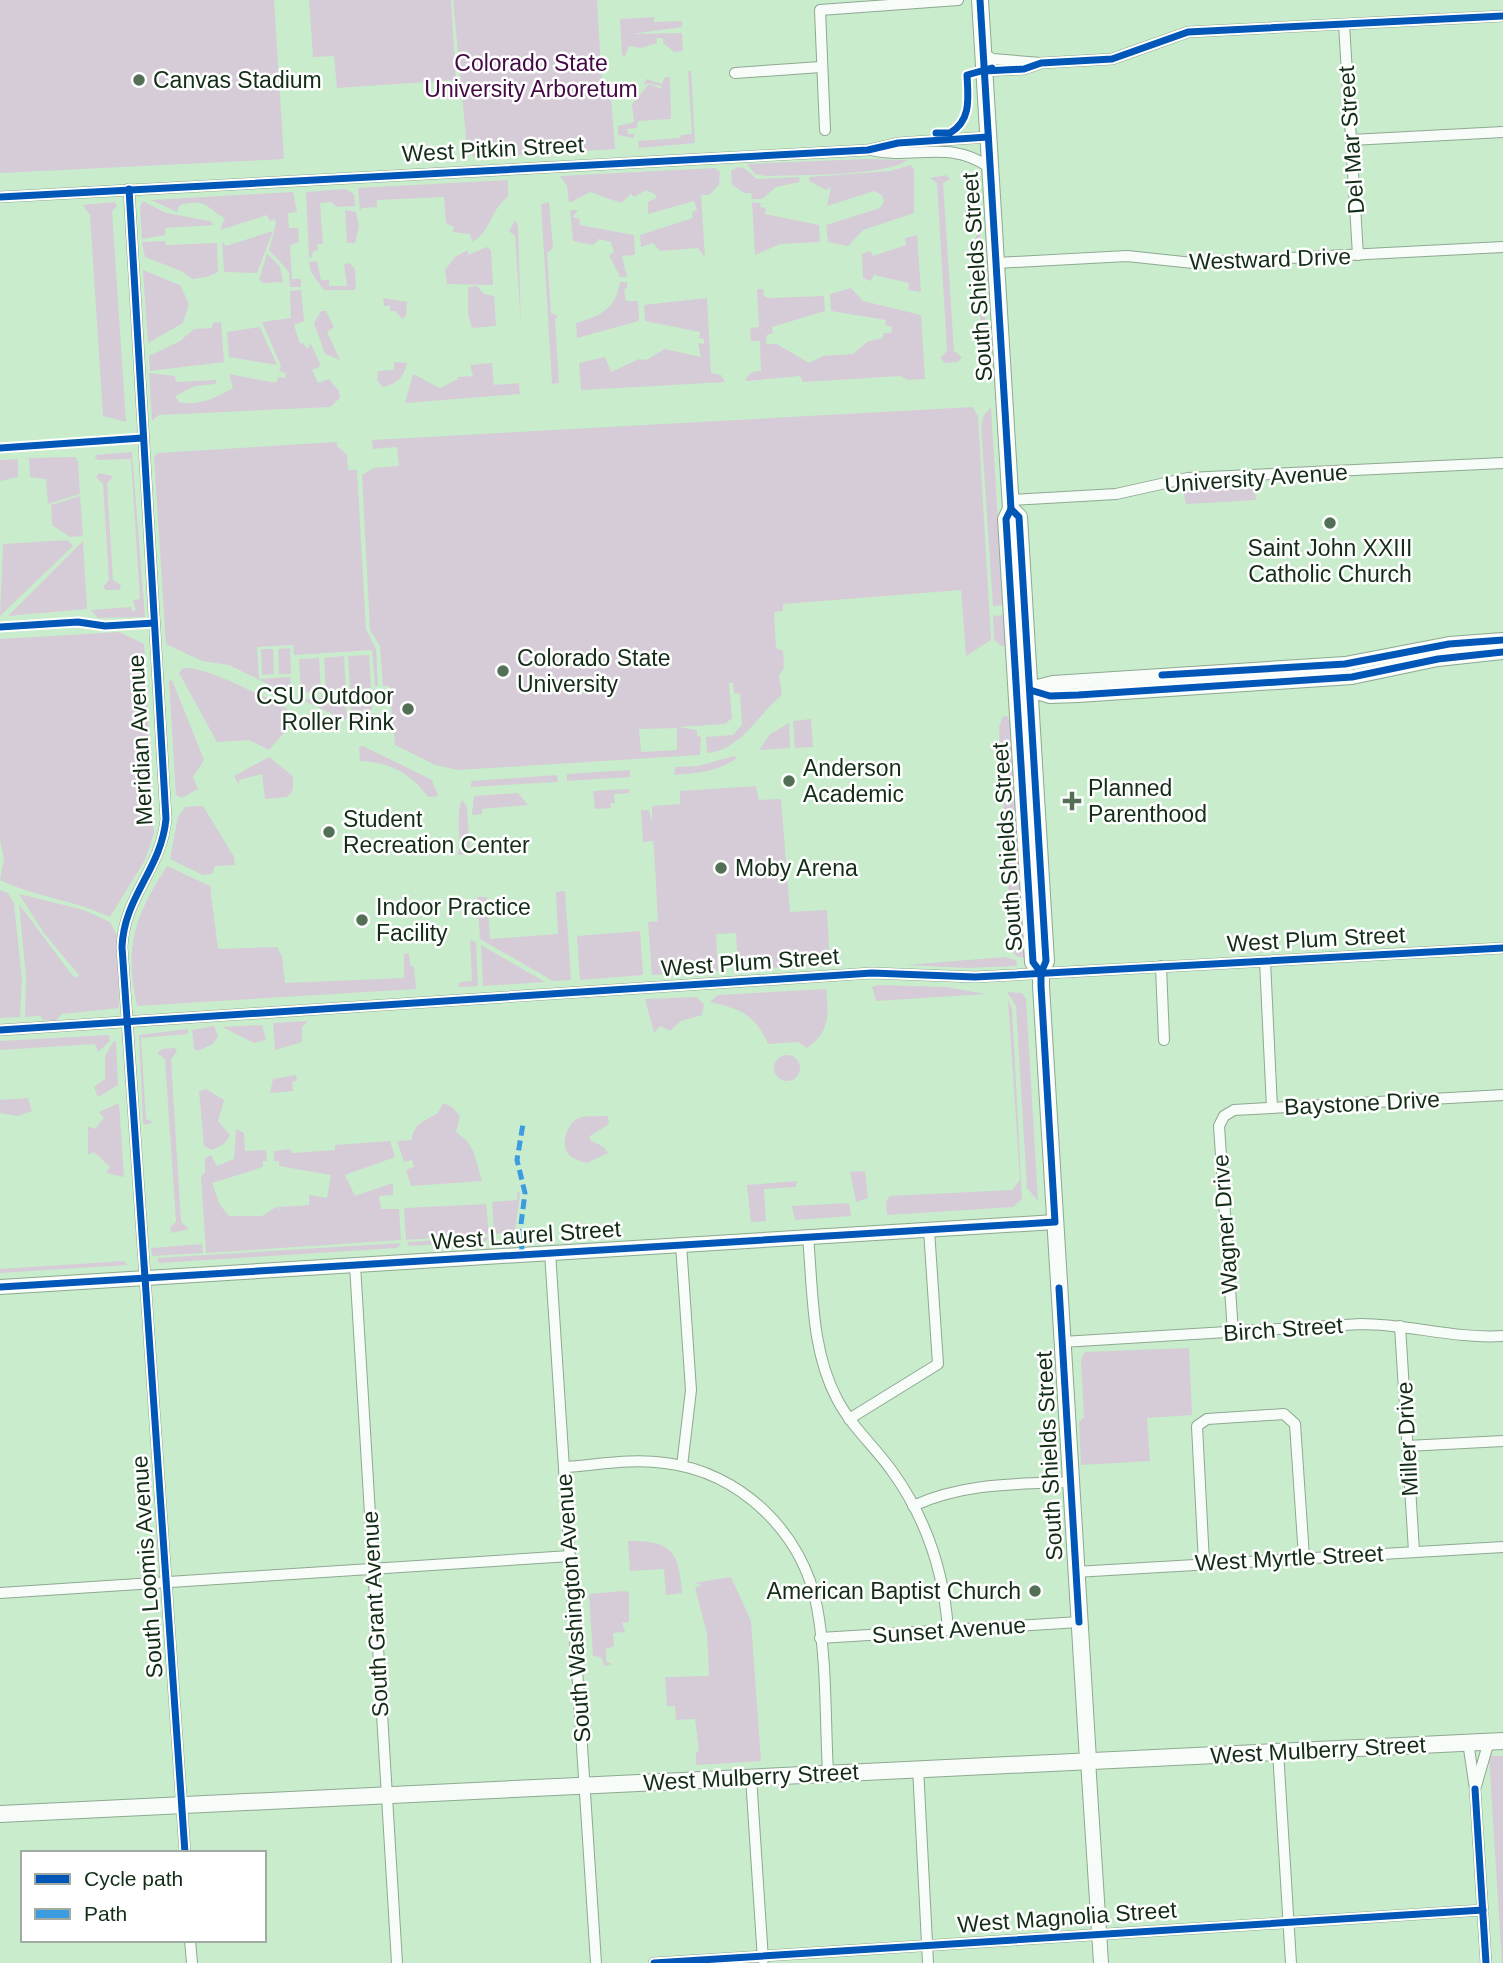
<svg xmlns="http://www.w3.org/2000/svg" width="1503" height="1963" viewBox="0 0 1503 1963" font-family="Helvetica,sans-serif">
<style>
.green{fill:#d6ccd7;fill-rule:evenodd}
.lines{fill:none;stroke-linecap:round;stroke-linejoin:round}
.minor-casing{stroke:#8ea991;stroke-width:12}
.secondary-casing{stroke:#8ea991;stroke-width:16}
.primary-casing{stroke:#8ea991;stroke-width:18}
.minor{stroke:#f7fcf8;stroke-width:10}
.secondary{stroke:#f7fcf8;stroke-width:14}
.primary{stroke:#f7fcf8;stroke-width:16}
.quiet{stroke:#3b9ddf;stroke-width:5;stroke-dasharray:10 5;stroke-linecap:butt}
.cycleway-casing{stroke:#fff;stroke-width:11}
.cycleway{stroke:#0057b8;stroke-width:7}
.poi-dot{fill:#537057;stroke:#fff;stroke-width:2.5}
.labels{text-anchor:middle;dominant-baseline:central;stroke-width:5;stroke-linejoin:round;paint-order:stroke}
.park-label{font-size:23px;fill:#450a46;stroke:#fff}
.poi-label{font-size:23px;fill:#142d17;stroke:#fff;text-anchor:start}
.street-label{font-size:23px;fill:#142d17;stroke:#fff}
</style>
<rect width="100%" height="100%" fill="#c9eccd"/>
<g class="green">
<path d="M0,0H274L284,159L0,173Z"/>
<path d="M309,0H451L456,80L337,88L334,56L313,57Z"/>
<path d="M453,0H597L602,85L611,97L615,149L475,158L467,147Z"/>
<path d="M654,17V22L682,21V27L632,34L682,33L683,51L674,52L663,43V38H656L657,43L641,48L629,46L625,56L622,55L620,19Z"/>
<path d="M688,71H691L695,143L639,148L638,141L680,138L681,135L692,134Z"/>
<path d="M665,77H670L671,119L638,121L637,128L627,129L628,134H634V138L618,135V126L634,122L632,104L649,84L662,89L661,86L648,83L644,86L646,79L662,84Z"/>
<path d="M866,159L907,160C890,176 794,175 766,176L755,174L747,164Z"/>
<path d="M911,165L914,170V213L863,230L848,246L828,242L826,225L880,208L884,202L882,195L874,191L827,206L831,187L826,190L809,181V177L890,171Z"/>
<path d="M738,167L744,168L757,179L799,177L800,182L776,187L762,199H752L751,193H744L732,185L731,171Z"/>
<path d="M715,168L720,172L719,185L709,195H701L705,258L698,248L660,251L653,243L641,247L640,235L693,218L692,212L697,210L694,201L648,214V202L656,198V195L646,190L634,197L631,194L621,203L590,192L569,203L567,186L560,176Z"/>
<path d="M976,171L989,378L984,373L981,360L980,281L975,248L977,224L970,177Z"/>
<path d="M946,175L950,179L943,183L954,351L962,357L958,362L945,363L940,358L947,351L937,183L930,178Z"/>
<path d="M508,180V197C490,209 492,231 472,242L470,234L453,232L454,227L446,223L444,197L377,200V207L362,208L360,211L358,188Z"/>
<path d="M345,189L354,194L355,206L337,207L331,202L320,203L323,244H317L318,250L313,251L312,257L309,258L306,192Z"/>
<path d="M293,192L297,212L288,213L289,228H298L299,242L290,245L292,279H301V287H290L289,272L269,250L276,223L274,219L270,221L267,215L220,230L225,218C205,208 209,198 180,205L177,212L151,200Z"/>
<path d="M143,201L166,213L210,221L214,225L165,228V235L142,239L140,206Z"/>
<path d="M114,202L117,206L112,211L126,422L103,416L90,215L83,205Z"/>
<path d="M549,202L553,248L547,253L551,313L558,316L555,320L559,383L552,384L541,204Z"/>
<path d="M752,202L761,203L760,207L766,208L765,214L819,225L820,242L780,244L755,255Z"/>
<path d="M345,210L356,212L359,227L355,243H347Z"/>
<path d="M570,210H578L573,217L580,219L579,225L634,235L635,255L622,256L627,277H620L609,255L614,252L611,242L599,239L593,245L573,241Z"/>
<path d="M515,221L518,225L521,325L515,236L509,231Z"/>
<path d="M273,231L257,273L224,272L222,242L226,246Z"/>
<path d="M917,235L921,292L908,290L909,283L874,275L871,281L863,278L862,254L870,251L873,256L906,245L905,238Z"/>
<path d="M165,241L166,245L217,243L218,272L207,277L192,279L181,271L145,257L142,242Z"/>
<path d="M487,247L491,250L493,285L447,284L445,270L455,257L468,250V255Z"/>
<path d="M267,253L280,267L283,282L263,283L259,280Z"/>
<path d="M317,261L321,280H329V286H347L344,264L350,263L355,269L356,287L354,290H324L311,272L309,262Z"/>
<path d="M143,270L180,285L189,304L183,323L148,343Z"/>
<path d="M620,282H627V288L624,289L626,301H638L639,321L577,338L576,323C600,316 616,309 620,282Z"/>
<path d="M477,286L484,294L494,296L496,326L472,328L468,314V287Z"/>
<path d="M851,288L863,301L921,315L925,379L908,380L900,376L803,382L800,376L747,381L745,379L752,372L761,371L760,341H751L750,328L759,327L757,289H763L764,296L768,298L824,296L825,311L772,327L773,333L767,335L766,344H777L809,363L823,356L853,354L867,342L882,338L884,333H891L892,327L885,325L886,320L831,311L830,294Z"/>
<path d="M301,290L304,321L294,325L300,344L303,343L307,349L311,344L321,366L312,370L318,383L329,379L339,391L340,398L330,407L159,415L152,421L149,373L175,376L176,382L217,380L215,384L195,386L175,396L179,402C196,407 218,397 233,388L229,374L276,383L278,377L285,378L286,373L279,371L281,366L262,322L291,318L290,291Z"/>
<path d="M383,298L407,302L406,316L402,319L395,311H390V306H384Z"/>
<path d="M707,298L711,373L721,375L725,382L581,390L579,363L605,357L611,372L639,359L646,360L665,349L701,357L698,343L704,344V339L699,338L700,332L645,321L644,305Z"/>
<path d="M321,311H326L334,327L327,332L340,360L325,354L314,323Z"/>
<path d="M221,322L224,362L150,371L149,356L180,341L194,329L212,328L213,323Z"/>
<path d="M260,327L277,365L229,357L227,332Z"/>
<path d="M394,362L407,363C404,377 397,384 383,387L377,380L378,371L394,370Z"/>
<path d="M492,363L494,385L519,383L520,394L405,403L413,374L440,388L458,379L457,377L473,376L470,365Z"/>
<path d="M973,407L978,416L991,640L966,656L961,590L783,604V611L774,612L776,648L783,651L784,668L779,676L782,695C758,714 741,751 707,753L706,737L733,735L742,725L740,694L734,693L733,683H729L732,718L725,724L677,727L697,730V736L701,737L700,755L458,770L435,765L395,745L389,686H383L380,646L370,630L362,475L374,468L399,466L397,447L373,449L372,440ZM677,728V750L641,752L639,729Z"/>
<path d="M991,407L1003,605L993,606L981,426L984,415Z"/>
<path d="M337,442V446L347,455L348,470H357L366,629L376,649L378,686H375L372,650L294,655L293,645L257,647L259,679L290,677L291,690L288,694L229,665L202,661L166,644L154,457L158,453Z"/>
<path d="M132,452L145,617L98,618L91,610L131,607L132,611L136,610L133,600L140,599L131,459L98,460L95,457V455Z"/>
<path d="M74,457L77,458L74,461L78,460L80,494L48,504L46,479L30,477L29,458Z"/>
<path d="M18,459V477L0,481V460Z"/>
<path d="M99,473L113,476L107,484L113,580L121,585L119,590H106L103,587L109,580L103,484L96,477Z"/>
<path d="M1254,485L1256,500L1186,504L1183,489Z"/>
<path d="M80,496L83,536L70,537L52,525L51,505Z"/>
<path d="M68,540L73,546L0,616L3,544Z"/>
<path d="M83,541L87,609L8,616Z"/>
<path d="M1004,615L1006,646H1001L994,640L993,616Z"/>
<path d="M119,632L144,644L154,833L145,860L110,917C74,900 35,897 0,880L4,859L0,840V639Z"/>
<path d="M290,648L291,674H279L278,649Z"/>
<path d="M261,649H273L274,674L262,675Z"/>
<path d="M369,655L371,688L350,690L348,656Z"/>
<path d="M344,656L346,690L326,691L324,658Z"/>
<path d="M319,658L321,691L301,693L299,659Z"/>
<path d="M183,668C207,666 263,697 286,708L291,716L290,726L269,750L249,740L217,742L179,673Z"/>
<path d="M172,680L204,760L193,777L198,789L182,798L176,795L169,681Z"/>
<path d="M371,693L372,710L351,711L350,695Z"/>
<path d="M345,695L347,717L345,720L303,700Z"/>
<path d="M378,714L381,717L379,726L364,727L363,730L351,722L356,716Z"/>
<path d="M1003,716H1007L1010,722L1024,958L1016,956L1012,949L999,727Z"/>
<path d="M811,719L813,747L795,748L793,721Z"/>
<path d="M789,723L790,748L759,750L770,734Z"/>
<path d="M363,746L432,780L438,796L428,797C411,773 389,762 360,761L359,747Z"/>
<path d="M734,756L737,758C717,772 698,773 674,775L675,767L698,766Z"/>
<path d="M269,757L293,776V790L287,797L265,799L262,774L239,780V785L234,776Z"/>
<path d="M630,770V777L567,781V774Z"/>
<path d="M557,775L558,782L470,787L472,781Z"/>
<path d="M756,786L759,800L781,799L790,912L827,910L830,964L738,970L736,933L716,934L718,971L652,975L648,922L658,921L654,848L653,841L643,842L641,810H649L652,822V806L680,804V791Z"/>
<path d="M629,789V793L614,794L615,803H610L611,808L595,809L593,791Z"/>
<path d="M518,793L528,805L482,809V814L472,815L474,796Z"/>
<path d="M462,800L467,807L470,854L458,855C462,838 455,816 462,800Z"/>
<path d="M203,806L234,857L235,865L215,866L212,874L203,875L170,859L178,817L185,807Z"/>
<path d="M167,866L210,886L218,949L277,947L282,956L285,983L404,978V954L409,953L410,965L414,967L416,989L137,1006C124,945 135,916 167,866Z"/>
<path d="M0,890L8,893L14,903L22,979L20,1017L0,1018Z"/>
<path d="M565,891L571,980L553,981L480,939L477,897H487L490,939L558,934L556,892Z"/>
<path d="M19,894L84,910L110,922L118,938L119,1008L62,1014L55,1021L43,1020L40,1016L25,1017L26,977L19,904L72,975L76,978L79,975L43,932Z"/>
<path d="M640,931L643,975L580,980L577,936Z"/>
<path d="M470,940L476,942L478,986L458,987L460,982L472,981Z"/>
<path d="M481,945L545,982L483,986Z"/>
<path d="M1004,957L1016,960L1017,966L967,968L906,965Z"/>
<path d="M877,985L945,987L986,994L876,1001L872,987Z"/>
<path d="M826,989C829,1015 830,1032 807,1048L798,1042L768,1044C755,1014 740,1009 710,1002L718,995Z"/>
<path d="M1007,992L1022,993L1026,999L1038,1201L1027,1188L1016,1006Z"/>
<path d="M696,997L704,1004L702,1015L681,1021L670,1031L660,1026L654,1033L645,999Z"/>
<path d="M1008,1000L1012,1008L1022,1199L1013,1207L887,1215L886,1201L890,1196L1012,1190L1020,1180Z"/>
<path d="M308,1021L302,1027V1042L275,1050L273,1023Z"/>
<path d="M262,1025L266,1040L254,1043L222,1027Z"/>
<path d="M214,1026L218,1036L213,1044L198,1051L194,1049L192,1030Z"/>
<path d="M188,1029V1034L141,1038L146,1119L153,1122L146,1125L143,1123L139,1035Z"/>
<path d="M109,1035L110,1041L98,1052L95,1044L0,1050V1041Z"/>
<path d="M116,1041L118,1085L98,1097L94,1087L105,1079V1056L113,1042Z"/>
<path d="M175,1048L177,1051L171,1059L181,1222L189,1229L172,1233L170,1227L176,1222L165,1059L157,1053L162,1049Z"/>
<circle cx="787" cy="1068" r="13"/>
<path d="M296,1075L297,1081L292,1082L293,1091L270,1093L273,1079Z"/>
<path d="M206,1089L224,1100L218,1121L230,1135L224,1144L212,1150L204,1146L199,1091Z"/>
<path d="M28,1098L32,1111L18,1116L0,1113V1100Z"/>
<path d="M119,1103L124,1177L106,1173L110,1167L94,1152L88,1155V1126L95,1129L104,1118L99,1112Z"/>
<path d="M443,1103L452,1107L460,1116L456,1132L468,1142L474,1153L482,1181L411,1186L406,1170L414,1167L412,1160L404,1162L397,1141L412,1140C412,1124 428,1119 438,1113Z"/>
<path d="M608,1116L609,1124L590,1136V1140L604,1147L608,1153L587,1163C580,1161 571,1159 567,1152C561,1142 568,1122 579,1118C587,1115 599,1117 608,1116Z"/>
<path d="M236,1129L244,1133L245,1151L266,1150L267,1161H263V1167L212,1183L220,1205L229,1216H262L278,1206L279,1213V1207L309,1205V1195L327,1198L331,1175L279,1166V1161H274V1151L291,1149L292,1153L335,1150V1145L390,1141L395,1157L345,1175L355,1196L393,1183V1195L379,1196L381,1209H399L401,1240L206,1253L201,1176L205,1173V1158L211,1155L217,1166L234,1159Z"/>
<path d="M865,1171L868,1198L856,1202L850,1172Z"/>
<path d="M797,1181L796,1187L764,1189L766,1221L751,1222L747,1185Z"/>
<path d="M517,1191L520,1193L515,1232L494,1234L492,1202L517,1200Z"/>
<path d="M849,1203L851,1216L795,1220L792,1206Z"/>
<path d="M486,1204L489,1234L406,1240L404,1208Z"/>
<path d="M489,1237L485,1242L409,1246L407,1242Z"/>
<path d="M401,1243L397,1248L159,1263L157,1258Z"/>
<path d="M202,1244L203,1253L152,1256L151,1248Z"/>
<path d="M124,1261L127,1265L0,1273V1269Z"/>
<path d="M1189,1348L1192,1415L1147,1418L1150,1461L1081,1465L1079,1422L1084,1417L1081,1359L1085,1352Z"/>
<path d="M628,1541C673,1540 679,1553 682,1593L666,1595L664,1569L630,1571Z"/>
<path d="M731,1577L751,1621L761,1761L696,1765V1752L699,1751L695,1719L676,1720L675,1706H667L665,1677L709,1676L707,1633L695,1588L702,1585L694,1583Z"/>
<path d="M624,1591L629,1592V1622L622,1623L625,1632L613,1633L614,1646L606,1649V1661L612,1664L605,1666L601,1657L593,1656L589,1594Z"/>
<path d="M1489,1756H1503V1963H1502Z"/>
</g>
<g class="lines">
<g class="minor-casing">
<g id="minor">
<path d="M1344,24L1358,255"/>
<path d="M983,54L993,59L1041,63"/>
<path d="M984,71L1024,69L1041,63L1112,59L1188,32L1503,16"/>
<path d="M735,73L821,67"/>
<path d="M825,130L820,10L958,0"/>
<path d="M1351,140L1503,132"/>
<path d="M870,150C915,160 948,139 989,167"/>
<path d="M129,189L166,819C161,870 124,896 122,947L185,1853"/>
<path d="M0,197L868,150L898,143L988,137"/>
<path d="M996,263L1127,256L1193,263L1503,247"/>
<path d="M1011,500L1116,494L1188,478L1503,463"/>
<path d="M1265,961L1272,1108"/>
<path d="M1161,966L1164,1040"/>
<path d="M0,1030L872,973L975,977L1503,948"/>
<path d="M808,1237C813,1291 811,1350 837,1399C851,1426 874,1446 892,1471C926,1518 944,1572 948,1630"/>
<path d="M681,1244L691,1390L682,1466"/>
<path d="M550,1252L596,1963"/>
<path d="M355,1265L397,1963"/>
<path d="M1400,1326L1414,1551"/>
<path d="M1233,1333L1219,1126L1224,1116L1234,1110L1503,1095"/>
<path d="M1062,1342L1361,1324C1409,1324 1454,1339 1503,1336"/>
<path d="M849,1419L938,1364L929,1230"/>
<path d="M1407,1446L1503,1441"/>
<path d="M564,1467C597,1465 632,1458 665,1463C741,1472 803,1533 817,1607C827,1661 825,1719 828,1773"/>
<path d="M913,1506C963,1483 1015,1484 1070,1482"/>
<path d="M1204,1563L1197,1426L1207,1419L1284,1414L1295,1424L1304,1557"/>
<path d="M1075,1572L1503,1547"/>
<path d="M0,1593L570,1556"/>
<path d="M820,1638L1079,1622"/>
<path d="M1468,1742L1475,1789L1486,1963"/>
<path d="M1278,1751L1291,1963"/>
<path d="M918,1767L928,1963"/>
<path d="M751,1777L763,1960"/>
<path d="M1476,1786L1489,1741"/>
<path d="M190,1940L192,1963"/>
<path d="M654,1963L1483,1910"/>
</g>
</g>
<g class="secondary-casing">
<g id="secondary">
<path d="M1030,690L1050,696L1078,695L1352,677L1438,659L1503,652"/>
<path d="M1021,691L1053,683L1345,664L1449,644L1503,640"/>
<path d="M0,1287L1055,1222"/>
<path d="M1088,1760L1101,1963"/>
</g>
</g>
<g class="primary-casing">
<g id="primary">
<path d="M980,0L1011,509L1006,519L1033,962L1041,973"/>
<path d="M1011,509L1019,517L1046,961L1041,973V986L1088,1760"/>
<path d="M0,1814L1503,1741"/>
</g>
</g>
<use href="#minor" class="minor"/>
<use href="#secondary" class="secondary"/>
<use href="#primary" class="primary"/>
<path class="quiet" d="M522,1254L521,1224L525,1193L517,1160L523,1124"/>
<g class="cycleway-casing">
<g id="cycleway">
<path d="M980,0L1011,509L1006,519L1033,962L1041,973"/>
<path d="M984,71L1024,69L1041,63L1112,59L1188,32L1503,16"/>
<path d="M936,133H950C972,120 968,97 967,75L992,68"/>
<path d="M129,189L166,819C161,870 124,896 122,947L185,1853"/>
<path d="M0,197L868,150L898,143L988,137"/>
<path d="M0,448L142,438"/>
<path d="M0,627L78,622L105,626L154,623"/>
<path d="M1162,675L1345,664L1449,644L1503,640"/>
<path d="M1030,690L1050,696L1078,695L1352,677L1438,659L1503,652"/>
<path d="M0,1030L872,973L975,977L1503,948"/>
<path d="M0,1287L1055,1222L1041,986V973L1046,961L1019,517L1011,509"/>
<path d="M1059,1288L1079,1622"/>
<path d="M1475,1789L1486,1963"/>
<path d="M654,1963L1483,1910"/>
</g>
</g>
<use href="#cycleway" class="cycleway"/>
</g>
<g class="poi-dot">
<circle cx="139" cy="80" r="7"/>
<circle cx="1330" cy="523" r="7"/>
<circle cx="503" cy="671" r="7"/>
<circle cx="408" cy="709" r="7"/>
<circle cx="789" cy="781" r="7"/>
<path d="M1068.5 790.5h7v7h7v7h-7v7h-7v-7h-7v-7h7z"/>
<circle cx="329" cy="832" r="7"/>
<circle cx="721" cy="868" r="7"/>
<circle cx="362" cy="920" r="7"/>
<circle cx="1035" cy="1591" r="7"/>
</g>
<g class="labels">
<g class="park-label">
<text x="531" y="63">Colorado State<tspan x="531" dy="26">University Arboretum</tspan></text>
</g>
<g class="poi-label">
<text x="153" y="80">Canvas Stadium</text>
<text x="1330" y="548" text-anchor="middle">Saint John XXIII<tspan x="1330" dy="26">Catholic Church</tspan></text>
<text x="517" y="658">Colorado State<tspan x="517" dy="26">University</tspan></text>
<text x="394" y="696" text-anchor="end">CSU Outdoor<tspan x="394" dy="26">Roller Rink</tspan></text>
<text x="803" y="768">Anderson<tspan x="803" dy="26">Academic</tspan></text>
<text x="1088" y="788">Planned<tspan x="1088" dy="26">Parenthood</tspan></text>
<text x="343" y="819">Student<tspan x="343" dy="26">Recreation Center</tspan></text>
<text x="735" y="868">Moby Arena</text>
<text x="376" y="907">Indoor Practice<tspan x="376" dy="26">Facility</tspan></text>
<text x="1021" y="1591" text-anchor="end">American Baptist Church</text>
</g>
<g class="street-label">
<text transform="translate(1351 140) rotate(-94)">Del Mar Street</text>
<text transform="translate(493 149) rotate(-3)">West Pitkin Street</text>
<text transform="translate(1270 259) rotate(-2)">Westward Drive</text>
<text transform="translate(977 277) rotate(-94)">South Shields Street</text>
<text transform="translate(1256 478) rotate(-4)">University Avenue</text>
<text transform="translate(140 740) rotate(-93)">Meridian Avenue</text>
<text transform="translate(1007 847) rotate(-94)">South Shields Street</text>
<text transform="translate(1316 939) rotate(-3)">West Plum Street</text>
<text transform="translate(750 962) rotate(-4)">West Plum Street</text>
<text transform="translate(1362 1103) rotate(-3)">Baystone Drive</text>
<text transform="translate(1225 1224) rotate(-94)">Wagner Drive</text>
<text transform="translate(526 1235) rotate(-4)">West Laurel Street</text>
<text transform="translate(1283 1329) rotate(-4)">Birch Street</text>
<text transform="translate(1407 1439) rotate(-93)">Miller Drive</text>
<text transform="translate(1049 1456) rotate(-93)">South Shields Street</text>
<text transform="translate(1289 1558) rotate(-3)">West Myrtle Street</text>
<text transform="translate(147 1567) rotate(-94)">South Loomis Avenue</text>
<text transform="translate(573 1608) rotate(-94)">South Washington Avenue</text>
<text transform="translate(375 1614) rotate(-93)">South Grant Avenue</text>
<text transform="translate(949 1630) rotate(-4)">Sunset Avenue</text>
<text transform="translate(1318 1750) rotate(-3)">West Mulberry Street</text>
<text transform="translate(751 1777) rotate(-3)">West Mulberry Street</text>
<text transform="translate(1067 1917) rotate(-4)">West Magnolia Street</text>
</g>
</g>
<rect x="21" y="1851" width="245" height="91" fill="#ffffff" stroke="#a1aba2" stroke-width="2"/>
<rect x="35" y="1874" width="35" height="10" fill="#0057b8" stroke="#a1aba2" stroke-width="2"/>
<text x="84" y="1886" font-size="21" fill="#142d17">Cycle path</text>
<rect x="35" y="1909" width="35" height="10" fill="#3b9ddf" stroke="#a1aba2" stroke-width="2"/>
<text x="84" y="1921" font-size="21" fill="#142d17">Path</text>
</svg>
